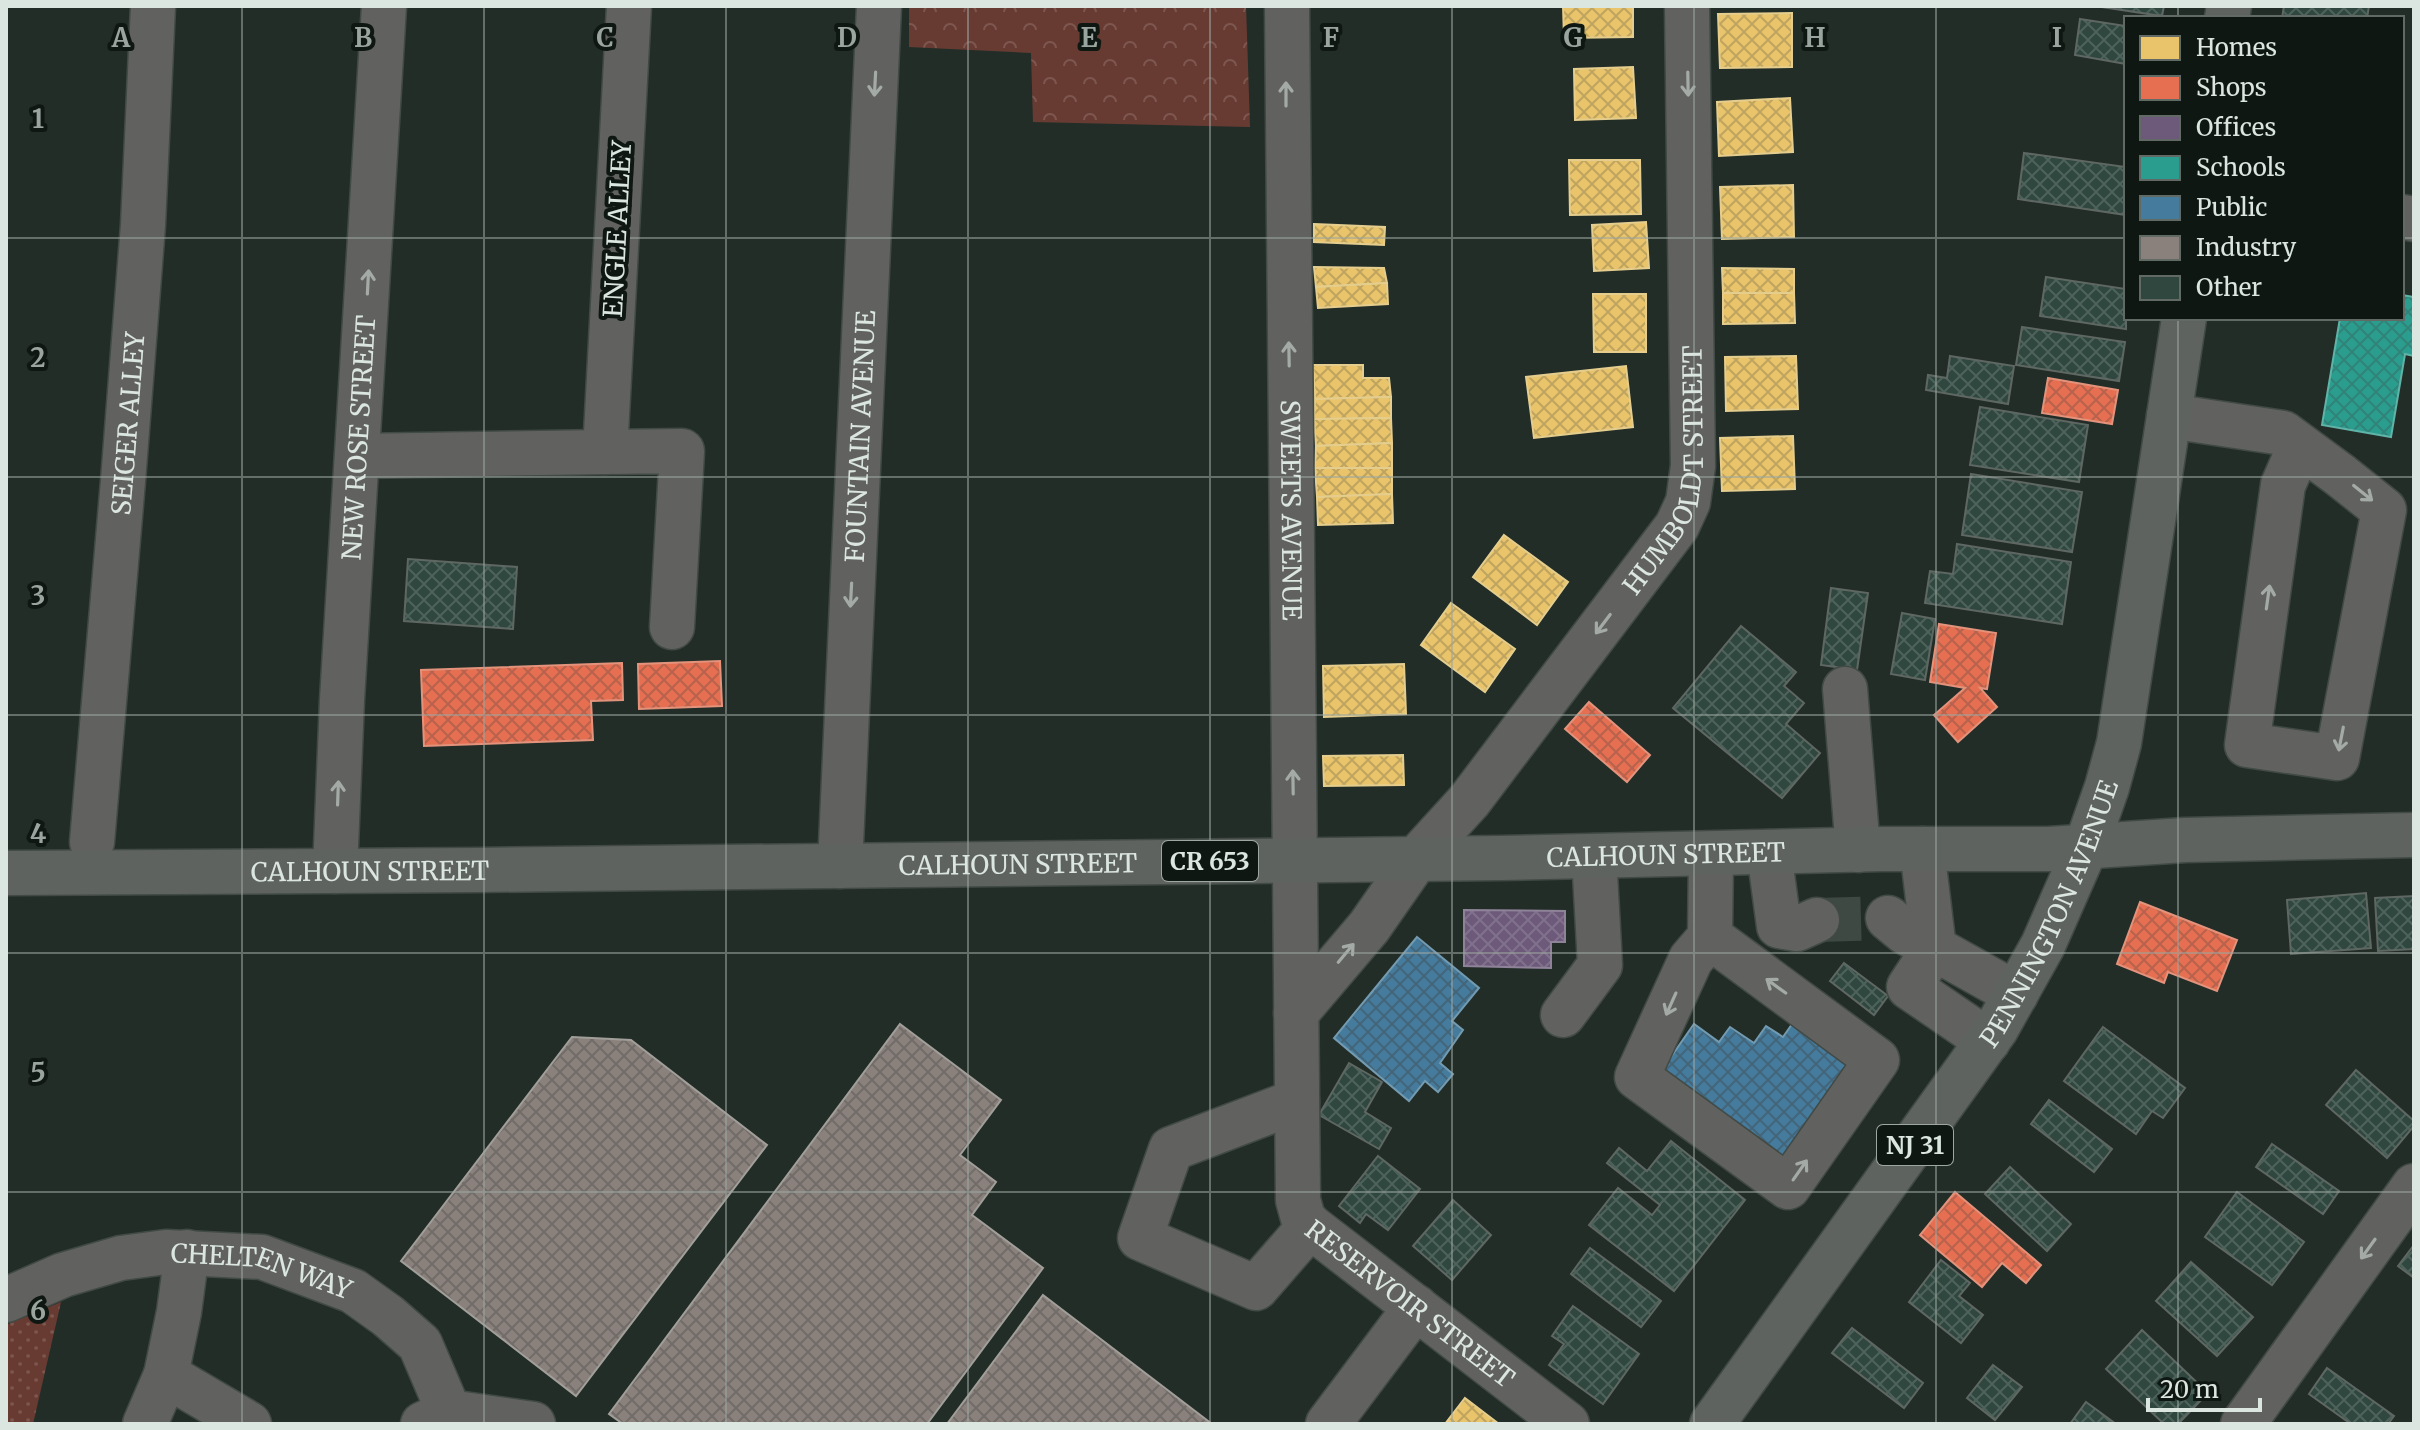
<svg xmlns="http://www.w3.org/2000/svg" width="2420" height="1430" viewBox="0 0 2420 1430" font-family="Merriweather,serif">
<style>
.grass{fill:url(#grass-dots)}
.park{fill:url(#park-crowns)}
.homes{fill:url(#homes-cross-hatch);stroke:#e5ce8d;stroke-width:2}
.shops{fill:url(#shops-cross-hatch);stroke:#e3937c;stroke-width:2}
.offices{fill:url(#offices-cross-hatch);stroke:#8e8399;stroke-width:2}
.schools{fill:url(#schools-cross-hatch);stroke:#5fb3a7;stroke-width:2}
.public{fill:url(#public-cross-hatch);stroke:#729bb1;stroke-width:2}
.industry{fill:url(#industry-cross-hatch);stroke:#a29f9a;stroke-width:2}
.building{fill:url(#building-cross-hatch);stroke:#5f6763;stroke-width:2}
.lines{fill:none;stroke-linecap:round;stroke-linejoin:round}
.minor-tunnel{stroke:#3f4944;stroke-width:44;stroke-dasharray:44 22;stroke-linecap:butt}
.minor-casing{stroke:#414a45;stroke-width:47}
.major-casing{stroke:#414a45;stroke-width:47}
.minor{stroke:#61625f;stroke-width:44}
.major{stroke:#5f635f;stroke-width:44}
.oneway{stroke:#a4aba6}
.grid{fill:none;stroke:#9ba5a0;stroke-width:2;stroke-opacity:0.55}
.labels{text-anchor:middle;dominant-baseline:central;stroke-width:8;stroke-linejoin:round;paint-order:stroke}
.shield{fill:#0f1713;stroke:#9ea8a2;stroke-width:2}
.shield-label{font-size:24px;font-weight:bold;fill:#dbe6e0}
.street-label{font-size:26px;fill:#dbe6e0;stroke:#0f1713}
.grid-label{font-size:26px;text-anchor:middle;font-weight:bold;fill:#9ba5a0;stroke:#0f1713;stroke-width:8;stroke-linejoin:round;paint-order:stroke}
</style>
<defs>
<pattern id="grass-dots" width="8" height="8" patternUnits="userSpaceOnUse" patternTransform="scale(2)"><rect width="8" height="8" fill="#683b32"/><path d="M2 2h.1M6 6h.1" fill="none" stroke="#7d574f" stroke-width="1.8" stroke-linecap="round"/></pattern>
<pattern id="park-crowns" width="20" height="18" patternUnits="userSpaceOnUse" patternTransform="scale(2)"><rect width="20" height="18" fill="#683b32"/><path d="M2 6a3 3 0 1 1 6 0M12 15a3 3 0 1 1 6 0" fill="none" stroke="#7d574f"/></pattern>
<pattern id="homes-cross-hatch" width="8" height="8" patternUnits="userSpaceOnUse" patternTransform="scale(2)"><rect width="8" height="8" fill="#e9c46a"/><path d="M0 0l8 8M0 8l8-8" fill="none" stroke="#bfa460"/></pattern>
<pattern id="shops-cross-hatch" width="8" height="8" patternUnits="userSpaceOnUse" patternTransform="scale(2)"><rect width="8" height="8" fill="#e76f51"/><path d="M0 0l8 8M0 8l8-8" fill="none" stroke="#b6624d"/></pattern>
<pattern id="offices-cross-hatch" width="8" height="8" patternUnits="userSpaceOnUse" patternTransform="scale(2)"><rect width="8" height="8" fill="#6d597a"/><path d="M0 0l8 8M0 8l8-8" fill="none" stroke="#81718d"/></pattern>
<pattern id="schools-cross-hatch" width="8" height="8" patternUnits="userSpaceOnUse" patternTransform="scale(2)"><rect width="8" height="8" fill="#2a9d8f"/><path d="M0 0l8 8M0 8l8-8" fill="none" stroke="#318378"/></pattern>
<pattern id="public-cross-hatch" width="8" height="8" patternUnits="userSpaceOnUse" patternTransform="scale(2)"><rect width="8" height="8" fill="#457b9d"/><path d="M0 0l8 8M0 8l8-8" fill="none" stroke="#446579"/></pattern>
<pattern id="industry-cross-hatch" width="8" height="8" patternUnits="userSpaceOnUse" patternTransform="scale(2)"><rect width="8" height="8" fill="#8a817c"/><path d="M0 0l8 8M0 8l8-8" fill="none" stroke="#716c68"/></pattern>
<pattern id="building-cross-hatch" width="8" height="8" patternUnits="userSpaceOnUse" patternTransform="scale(2)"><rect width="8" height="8" fill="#2f473f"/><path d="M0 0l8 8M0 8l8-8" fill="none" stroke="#4d625a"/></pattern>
</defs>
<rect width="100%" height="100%" fill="#232d28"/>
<path class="grass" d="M61,1302L33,1424H6V1325Z"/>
<path class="park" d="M909,6H1246L1250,127L1033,122L1031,53L909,47Z"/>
<g class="homes">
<path d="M1563,6H1633V37L1564,38Z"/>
<path d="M1792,13V67L1720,68L1718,14Z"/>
<path d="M1633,67L1636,118L1575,120L1574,69Z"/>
<path d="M1790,98L1793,152L1719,156L1717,102Z"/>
<path d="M1569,160H1640L1641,214L1570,215Z"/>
<path d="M1793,185L1794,237L1722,239L1720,187Z"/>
<path d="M1646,222L1649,268L1594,271L1592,225Z"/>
<path d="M1314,224L1385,227L1384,245L1314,242Z"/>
<path d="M1314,267L1384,268L1387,283L1316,287Z"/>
<path d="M1722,268L1794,269V293H1723Z"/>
<path d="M1387,283L1388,304L1318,308L1316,287Z"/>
<path d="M1723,293H1794L1795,323L1723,324Z"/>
<path d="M1593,294H1646V352H1594Z"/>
<path d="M1796,356L1798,409L1726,411L1725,357Z"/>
<path d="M1313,365H1363V378H1389L1391,397L1315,399Z"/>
<path d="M1626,366L1633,427L1534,438L1526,377Z"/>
<path d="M1391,397V418L1314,419L1315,399Z"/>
<path d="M1391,418L1392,443L1316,446L1314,419Z"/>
<path d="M1793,436L1795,489L1722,491L1720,438Z"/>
<path d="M1392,443V468H1315L1316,446Z"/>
<path d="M1315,468H1392V494L1317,497Z"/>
<path d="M1392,494L1393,523L1318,525L1317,497Z"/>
<path d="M1504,535L1568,582L1537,625L1473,577Z"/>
<path d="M1451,603L1515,649L1485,692L1421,645Z"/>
<path d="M1404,664L1406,714L1324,717L1323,666Z"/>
<path d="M1403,755L1404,785L1324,786L1323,756Z"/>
<path d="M1465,1398L1499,1424H1445Z"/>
</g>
<g class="shops">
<path d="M2048,378L2118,390L2112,424L2042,413Z"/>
<path d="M1939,624L1996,633L1987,689L1980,688L1997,707L1958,742L1934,715L1965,688L1930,682Z"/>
<path d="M720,661L722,706L639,709L638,664Z"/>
<path d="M622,663L623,700L591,701L593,740L424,746L421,670Z"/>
<path d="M1589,702L1650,755L1627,782L1565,729Z"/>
<path d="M2140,902L2237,940L2217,991L2168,972L2164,983L2117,964Z"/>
<path d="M1955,1192L2041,1265L2026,1283L2002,1263L1982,1287L1920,1235Z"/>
</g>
<path class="offices" d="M1464,910L1565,911V942H1551V968L1464,966Z"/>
<path class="schools" d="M2402,295L2414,297V356L2405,354L2391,437L2322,425L2340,318H2402Z"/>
<g class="public">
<path d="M1417,937L1479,988L1452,1021L1463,1030L1440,1063L1453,1074L1438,1092L1425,1081L1409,1101L1334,1038Z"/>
<path d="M1797,1017L1857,1059L1778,1173L1652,1084L1694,1024L1719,1042L1730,1027L1754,1043L1766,1026L1783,1037Z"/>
</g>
<g class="industry">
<path d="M900,1024L1001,1100L960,1155L996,1182L972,1215L1043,1268L927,1424H623L609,1414Z"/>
<path d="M572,1037L631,1040L767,1145L576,1396L401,1261Z"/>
<path d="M1043,1295L1212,1424H947Z"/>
</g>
<g class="building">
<path d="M2095,6H2164L2162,16Z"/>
<path d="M2284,6H2369L2367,18H2282Z"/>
<path d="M2080,19L2126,26V64L2075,55Z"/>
<path d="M2024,153L2126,167V215L2018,199Z"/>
<path d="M2046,277L2126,289V329L2040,316Z"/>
<path d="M2022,327L2125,342L2119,381L2016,365Z"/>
<path d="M1950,356L2014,366L2008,404L1926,390L1928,375L1947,378Z"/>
<path d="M1980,407L2088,425L2079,482L1970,465Z"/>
<path d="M1971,474L2082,492L2072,552L1962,535Z"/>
<path d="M1957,544L2071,562L2062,624L1925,603L1930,571L1953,574Z"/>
<path d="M408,559L517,567L513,629L404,621Z"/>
<path d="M1831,588L1868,593L1857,670L1821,665Z"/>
<path d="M1902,613L1935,619L1925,680L1891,674Z"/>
<path d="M1741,626L1796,672L1784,686L1804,703L1786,724L1820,753L1782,798L1673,708Z"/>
<path d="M2366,893L2371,948L2291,954L2287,900Z"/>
<path d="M2414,896V949L2378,951L2375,898Z"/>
<path d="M1844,963L1888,996L1874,1015L1830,981Z"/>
<path d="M2103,1027L2185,1088L2163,1118L2152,1111L2136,1134L2064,1081Z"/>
<path d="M1349,1063L1382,1082L1365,1112L1391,1128L1379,1149L1319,1115Z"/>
<path d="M2356,1070L2414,1121V1126L2387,1158L2326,1105Z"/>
<path d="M2049,1100L2112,1149L2094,1172L2031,1124Z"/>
<path d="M1671,1141L1745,1200L1674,1291L1589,1225L1618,1188L1652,1215L1660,1205L1607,1163L1619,1148L1647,1171Z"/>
<path d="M2272,1144L2339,1191L2323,1214L2256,1167Z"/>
<path d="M1378,1156L1420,1189L1388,1230L1366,1214L1360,1223L1339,1206Z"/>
<path d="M2010,1167L2071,1224L2047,1251L1985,1194Z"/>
<path d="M2237,1192L2304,1242L2272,1285L2205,1237Z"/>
<path d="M1453,1200L1491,1235L1452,1280L1413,1246Z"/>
<path d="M2414,1245V1278L2398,1266Z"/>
<path d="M1590,1248L1661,1301L1641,1327L1571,1274Z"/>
<path d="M1941,1260L1970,1283L1959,1296L1983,1315L1961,1343L1909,1302Z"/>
<path d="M2191,1262L2253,1317L2217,1356L2156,1301Z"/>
<path d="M1573,1306L1639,1354L1603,1404L1549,1365L1564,1344L1552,1336Z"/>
<path d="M1852,1328L1923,1383L1904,1408L1832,1353Z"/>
<path d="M2142,1330L2208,1393L2178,1424H2164L2106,1369Z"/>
<path d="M1993,1365L2022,1387L1995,1420L1967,1398Z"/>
<path d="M2327,1368L2394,1416L2388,1424H2351L2309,1394Z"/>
<path d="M2086,1402L2116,1424H2070Z"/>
</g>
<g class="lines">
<path class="minor-tunnel" d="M1817,920L1888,918"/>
<g class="minor-casing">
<g id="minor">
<path d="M629,6L605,452L682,451L672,627"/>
<path id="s1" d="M1287,6L1298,1200L1303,1218L1310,1226L1567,1424"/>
<path d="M2402,217L2414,219"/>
<path d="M2169,416L2283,433L2340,475L2384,510L2337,758L2247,745L2283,485L2300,446"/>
<path d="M357,456L605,452"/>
<path d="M1845,689L1858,850"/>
<path id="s2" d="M92,842L123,481L143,225L153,6"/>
<path d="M1922,849L1934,949L1909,987L1988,1041"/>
<path d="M1769,852L1779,926L1797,929L1817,920"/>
<path id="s3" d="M840,866L879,6"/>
<path id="s4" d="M335,871L342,700L384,6"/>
<path d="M1888,918L1905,932L2016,994"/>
<path d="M1710,937L1877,1060L1788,1187L1637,1077L1691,959L1710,937L1711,854"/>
<path id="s5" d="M1296,1013L1369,927L1417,858L1469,801L1677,526L1688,502L1693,466L1687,6"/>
<path d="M1563,1015L1600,965L1594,856"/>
<path d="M1297,1101L1171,1149L1140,1238L1256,1288L1310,1226"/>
<path d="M187,1252L179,1312L166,1375L249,1424"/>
<path id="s6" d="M6,1300L63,1275L121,1258L166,1252L262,1257L353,1291L388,1316L420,1344L449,1412L447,1424"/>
<path d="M145,1424L166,1375"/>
<path d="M423,1424L449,1412L533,1424"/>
<path d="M1328,1424L1416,1307"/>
<path d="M2243,1424L2414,1186"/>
</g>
</g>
<g class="major-casing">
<g id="major">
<path d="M2227,18L2229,6"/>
<path id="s7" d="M6,873L476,870L1500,858L1881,849H2049L2185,840L2414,835"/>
<path id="s8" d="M1712,1424L1996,1029L2043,945L2086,847L2107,787L2119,743L2184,318"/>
</g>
</g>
<use href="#minor" class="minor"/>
<use href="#major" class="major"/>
</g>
<defs><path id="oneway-shaft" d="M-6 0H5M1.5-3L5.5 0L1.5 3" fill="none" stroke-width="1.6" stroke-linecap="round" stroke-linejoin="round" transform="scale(2)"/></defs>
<g class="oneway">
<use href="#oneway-shaft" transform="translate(875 84) rotate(93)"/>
<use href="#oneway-shaft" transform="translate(1688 84) rotate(89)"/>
<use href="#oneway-shaft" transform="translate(1286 94) rotate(-90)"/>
<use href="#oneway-shaft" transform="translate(368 282) rotate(-87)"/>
<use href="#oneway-shaft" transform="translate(1289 354) rotate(-91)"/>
<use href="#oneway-shaft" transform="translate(2363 493) rotate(39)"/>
<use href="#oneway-shaft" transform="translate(851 595) rotate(93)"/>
<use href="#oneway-shaft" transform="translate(2268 597) rotate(-82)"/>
<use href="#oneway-shaft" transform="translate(1603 624) rotate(127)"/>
<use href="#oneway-shaft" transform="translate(2341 739) rotate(101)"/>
<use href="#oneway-shaft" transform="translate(1293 782) rotate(-91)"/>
<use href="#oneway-shaft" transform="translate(338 793) rotate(-88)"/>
<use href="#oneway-shaft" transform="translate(1346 953) rotate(-50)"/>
<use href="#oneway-shaft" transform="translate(1776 986) rotate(-144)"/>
<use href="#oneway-shaft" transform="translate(1671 1004) rotate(114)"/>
<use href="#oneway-shaft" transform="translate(1800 1170) rotate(-55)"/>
<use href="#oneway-shaft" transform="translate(2368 1249) rotate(126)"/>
</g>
<path class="grid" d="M242,6V1424M484,6V1424M726,6V1424M968,6V1424M1210,6V1424M1452,6V1424M1694,6V1424M1936,6V1424M2178,6V18M6,238H2126M2402,238H2414M2178,318V1424M6,477H2414M6,715H2414M6,953H2414M6,1192H2414"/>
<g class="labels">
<g class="shield">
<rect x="1162" y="841" width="96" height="40" rx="6"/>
<rect x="1877" y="1125" width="76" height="40" rx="6"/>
</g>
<g class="shield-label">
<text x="1210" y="861">CR 653</text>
<text x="1915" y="1145">NJ 31</text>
</g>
<g class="street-label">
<text transform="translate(617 229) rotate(-87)">ENGLE ALLEY</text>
<text stroke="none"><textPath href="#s2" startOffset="420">SEIGER ALLEY</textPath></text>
<text stroke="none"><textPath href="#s3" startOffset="430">FOUNTAIN AVENUE</textPath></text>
<text stroke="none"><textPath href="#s4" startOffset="434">NEW ROSE STREET</textPath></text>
<text stroke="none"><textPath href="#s5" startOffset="670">HUMBOLDT STREET</textPath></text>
<text stroke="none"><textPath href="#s1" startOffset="504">SWEETS AVENUE</textPath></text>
<text stroke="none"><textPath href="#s7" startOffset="1660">CALHOUN STREET</textPath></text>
<text stroke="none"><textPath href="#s7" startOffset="1012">CALHOUN STREET</textPath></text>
<text stroke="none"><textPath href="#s7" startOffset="364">CALHOUN STREET</textPath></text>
<text stroke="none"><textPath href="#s8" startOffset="614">PENNINGTON AVENUE</textPath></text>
<text stroke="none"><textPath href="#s6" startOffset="266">CHELTEN WAY</textPath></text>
<text stroke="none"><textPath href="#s1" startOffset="1350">RESERVOIR STREET</textPath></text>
</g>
</g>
<g class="grid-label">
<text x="121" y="47">A</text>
<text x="363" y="47">B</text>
<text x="605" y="47">C</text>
<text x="847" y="47">D</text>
<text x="1089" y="47">E</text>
<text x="1331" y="47">F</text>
<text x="1573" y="47">G</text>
<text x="1815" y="47">H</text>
<text x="2057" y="47">I</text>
<text x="38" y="128">1</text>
<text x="38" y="367">2</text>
<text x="38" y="605">3</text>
<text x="38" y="843">4</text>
<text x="38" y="1082">5</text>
<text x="38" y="1320">6</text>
</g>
<rect width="2420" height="1430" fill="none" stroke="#dbe6e0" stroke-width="16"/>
<rect x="2124" y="16" width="280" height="304" fill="#0f1713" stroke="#616a65" stroke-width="2"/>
<rect x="2140" y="36" width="40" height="24" fill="#e9c46a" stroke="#616a65" stroke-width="2"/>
<text x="2196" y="56" font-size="24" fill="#dbe6e0">Homes</text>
<rect x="2140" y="76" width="40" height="24" fill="#e76f51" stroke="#616a65" stroke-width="2"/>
<text x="2196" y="96" font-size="24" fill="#dbe6e0">Shops</text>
<rect x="2140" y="116" width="40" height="24" fill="#6d597a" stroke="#616a65" stroke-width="2"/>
<text x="2196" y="136" font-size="24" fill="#dbe6e0">Offices</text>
<rect x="2140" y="156" width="40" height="24" fill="#2a9d8f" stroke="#616a65" stroke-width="2"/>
<text x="2196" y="176" font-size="24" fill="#dbe6e0">Schools</text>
<rect x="2140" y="196" width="40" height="24" fill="#457b9d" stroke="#616a65" stroke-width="2"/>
<text x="2196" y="216" font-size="24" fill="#dbe6e0">Public</text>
<rect x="2140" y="236" width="40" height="24" fill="#8a817c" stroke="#616a65" stroke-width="2"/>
<text x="2196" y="256" font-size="24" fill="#dbe6e0">Industry</text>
<rect x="2140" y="276" width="40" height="24" fill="#2f473f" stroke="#616a65" stroke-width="2"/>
<text x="2196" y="296" font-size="24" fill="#dbe6e0">Other</text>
<path d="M2148 1398v12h112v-12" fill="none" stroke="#dbe6e0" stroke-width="4"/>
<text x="2160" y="1398" font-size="24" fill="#dbe6e0" stroke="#0f1713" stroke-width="6" paint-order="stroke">20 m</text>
</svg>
